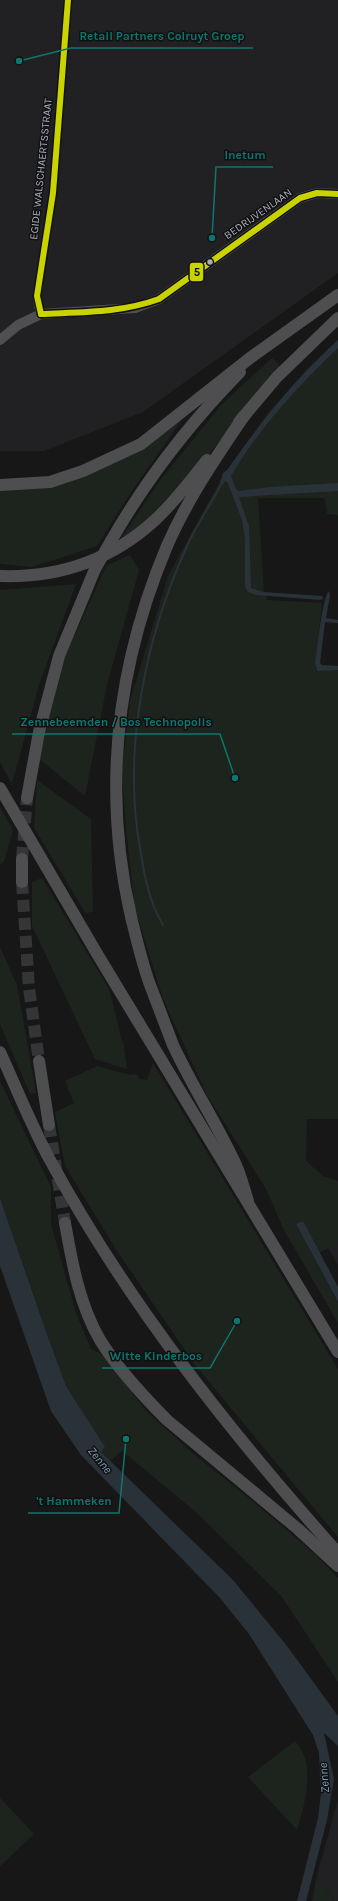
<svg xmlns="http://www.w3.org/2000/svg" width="338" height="1901" viewBox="0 0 338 1901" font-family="Karla,sans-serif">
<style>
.built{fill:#212123}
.green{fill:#1d241e}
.water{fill:#2a3239}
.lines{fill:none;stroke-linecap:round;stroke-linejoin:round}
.stream{stroke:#2a3239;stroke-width:2}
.highway-tunnel{stroke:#343537;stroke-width:12;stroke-dasharray:12 6;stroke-linecap:butt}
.minor{stroke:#4b4c50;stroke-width:8}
.major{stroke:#4d4f52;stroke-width:10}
.highway{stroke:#4e4e51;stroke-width:12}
.highway-bridge{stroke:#4e4e51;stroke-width:12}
.bus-1-casing{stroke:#111113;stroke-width:9}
.bus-1{stroke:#c8d300;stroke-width:6}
.bus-dot{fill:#a8adb8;stroke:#111113;stroke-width:1.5}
.labels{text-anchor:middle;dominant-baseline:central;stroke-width:3;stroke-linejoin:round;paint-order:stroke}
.street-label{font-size:11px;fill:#a8adb8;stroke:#111113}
.water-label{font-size:12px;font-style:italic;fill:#7f9bb3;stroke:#111113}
.leader{fill:none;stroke:#0f766e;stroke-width:1.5}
.callout-dot{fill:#0f766e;stroke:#111113;stroke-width:1.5}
.callout-label{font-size:12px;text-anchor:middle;font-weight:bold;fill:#0f766e;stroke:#111113;stroke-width:3;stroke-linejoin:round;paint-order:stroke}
.line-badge{stroke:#111113;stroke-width:1.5}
.pale-badge-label{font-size:11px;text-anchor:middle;font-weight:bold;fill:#111}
</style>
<rect width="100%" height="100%" fill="#171717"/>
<g class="built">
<path d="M0,0H338V273L143,412L44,451H0Z"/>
<path d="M338,1243V1265L328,1248Z"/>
<path d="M338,1800V1901H334L317,1875Z"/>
</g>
<g class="green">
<path d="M338,340V515L327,514L325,498H258L264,591L267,600L322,603L315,668L317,670H338V1119H307L306,1157V1161L323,1176L338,1181V1243L319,1253L303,1221L296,1224L338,1303V1323L284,1230L266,1189L207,1095L163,999L135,908L126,829L122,771L130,701L168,576L219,483L267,414L309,367Z"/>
<path d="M272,358L280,365C232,424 186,491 125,538H121L161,479L222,404Z"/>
<path d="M184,417L131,492L97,546L32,567L0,564V490L64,484L133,454Z"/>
<path d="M130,555L139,570L107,685L85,796L38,758L60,668L106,566Z"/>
<path d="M76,584L39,685L12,784L0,762V590Z"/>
<path d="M37,780L91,819L93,911L86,914L34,828Z"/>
<path d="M0,807L13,830L4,862L0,865Z"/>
<path d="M42,878L109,989L122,1041H123L127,1069L95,1059L32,926V882Z"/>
<path d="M0,947L17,985L36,1093L30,1094L0,1024Z"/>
<path d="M153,1063L338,1369V1537L195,1365L117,1251L65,1166L55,1112L74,1103L65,1081L97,1066L130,1075L136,1074L140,1079L147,1080Z"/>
<path d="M0,1081L51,1187V1224L76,1313L91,1349L105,1356L145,1410L196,1456L255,1503L318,1557L338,1578V1682L282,1597L197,1513L122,1451L110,1461L101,1452L105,1447L66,1386L43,1323L0,1198Z"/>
<path d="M295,1741C317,1764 305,1803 297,1830L248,1777Z"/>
<path d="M0,1798L34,1834L0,1866Z"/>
<path d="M317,1875L334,1901H312Z"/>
</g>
<g class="water">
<path d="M338,340V348C297,387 260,427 231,476L236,489L239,491L270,487L338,483V491L239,497L249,526L251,588L263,592L322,596L323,598L321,600L256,595L248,592L245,587V539L242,520L228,483L225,481L223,485L220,482L223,473L227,470C260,423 295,379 338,340Z"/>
<path d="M329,591L330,595L326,618L338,620V623L325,622L320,663L322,665L338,666V670L317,671L315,664C317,651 322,598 329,591Z"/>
<path d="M0,1198L43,1323L66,1386L105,1447L101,1452L233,1580L287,1646L338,1716V1746L324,1733L334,1779L327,1820L306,1901H297L318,1818L321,1793L319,1753L313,1735L249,1634L220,1598L81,1455L51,1411L0,1266Z"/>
<path d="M303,1221L338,1287V1302L296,1224Z"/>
</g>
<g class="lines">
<path class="stream" d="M163,925C149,902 144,874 140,848C122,748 146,635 188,544C198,523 212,502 223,481"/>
<g class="highway-tunnel">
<path d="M22,859L27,798"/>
<path d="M22,882L29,988L39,1061"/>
<path d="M49,1125L65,1223"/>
</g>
<path class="minor" d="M41,314L38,306L37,296L53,193L68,0"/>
<path class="major" d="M0,340L18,325L41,314L135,308L159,299L300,198L317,193L338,194"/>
<g class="highway">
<path d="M244,416C216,457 187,500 167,546C116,667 102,794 132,921C138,944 143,968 152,990C159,1008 166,1027 173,1045C192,1086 217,1124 236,1165C241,1176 244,1189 248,1201"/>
<path d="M239,422L277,377L338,318"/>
<path d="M0,485L50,482L83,471L141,444L250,358L338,295"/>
<path d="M111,541C147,478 189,424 240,372"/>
<path d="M0,576C59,578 111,560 154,521C174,503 190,481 207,460"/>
<path d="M0,788L99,957L338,1352"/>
<path d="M27,798L39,732L59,656L95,569"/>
<path d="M22,882V859"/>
<path d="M0,1052C16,1087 31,1125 50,1160C127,1302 230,1432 338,1553"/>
<path d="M39,1061L49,1125"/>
<path d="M65,1223C72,1262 79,1304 100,1340C118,1369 142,1395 167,1420L298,1529L338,1566"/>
</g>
<path class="highway-bridge" d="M95,569L111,541"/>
<g class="bus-1-casing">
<g id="bus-1">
<path d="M41,314C81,312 121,313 159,299L300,198L317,193L338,194"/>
<path d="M41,314L37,296L53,193L68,0"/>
</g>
</g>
<use href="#bus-1" class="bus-1"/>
</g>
<circle class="bus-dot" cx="210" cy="262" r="3.5"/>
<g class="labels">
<g class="street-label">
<text transform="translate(41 169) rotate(-84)">EGIDE WALSCHAERTSSTRAAT</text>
<text transform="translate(258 214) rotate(-35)">BEDRIJVENLAAN</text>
</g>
<g class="water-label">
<text transform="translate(100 1460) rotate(51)">Zenne</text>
<text transform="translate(324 1778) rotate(-95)">Zenne</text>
</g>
</g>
<path class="leader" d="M19 61L71 48H253M212 238L216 167H273M235 778L220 734H12M237 1321L210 1368H102M126 1439L119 1513H28"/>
<g class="callout-dot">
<circle cx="19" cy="61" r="4"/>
<circle cx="212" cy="238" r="4"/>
<circle cx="235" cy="778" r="4"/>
<circle cx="237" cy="1321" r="4"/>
<circle cx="126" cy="1439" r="4"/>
</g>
<g class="callout-label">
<text x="162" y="40">Retail Partners Colruyt Groep</text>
<text x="245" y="159">Inetum</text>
<text x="116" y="726">Zennebeemden / Bos Technopolis</text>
<text x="156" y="1360">Witte Kinderbos</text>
<text x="74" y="1505">'t Hammeken</text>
</g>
<rect class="line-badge" x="189" y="262" width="15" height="20" rx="4" fill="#c8d300"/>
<g class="pale-badge-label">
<text x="197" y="276">5</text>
</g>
</svg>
